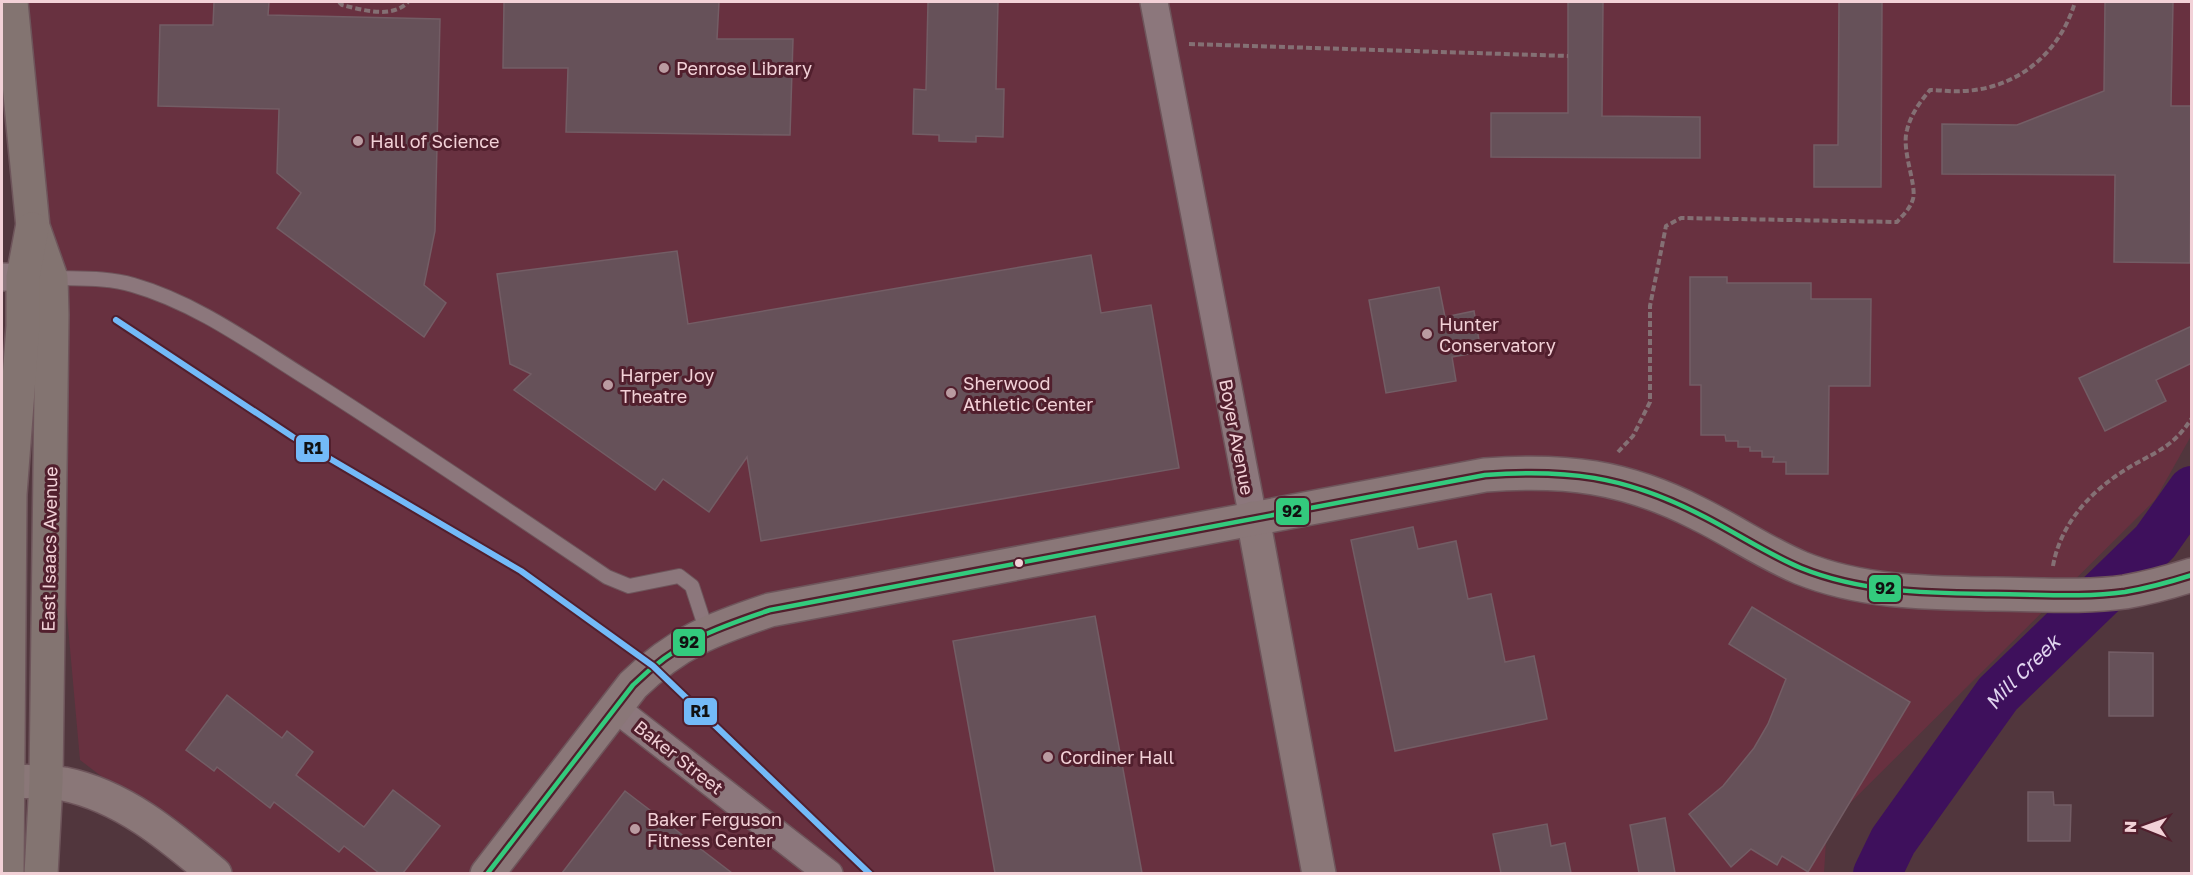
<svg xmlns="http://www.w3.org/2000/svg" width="2193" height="875" viewBox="0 0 2193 875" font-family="'Golos Text',sans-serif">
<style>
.built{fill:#683140}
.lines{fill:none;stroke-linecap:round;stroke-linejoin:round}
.river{stroke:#3e105c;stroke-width:48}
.building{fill:#665159;stroke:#735d65;stroke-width:1.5}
.lane-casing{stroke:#6e555b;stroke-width:16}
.street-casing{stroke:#6e555b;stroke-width:30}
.secondary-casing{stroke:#6e555b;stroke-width:36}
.primary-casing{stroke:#6e555b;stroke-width:36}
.path{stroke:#847074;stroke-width:4;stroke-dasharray:6 3;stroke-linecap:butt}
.lane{stroke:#8c777c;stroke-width:14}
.street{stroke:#8c777c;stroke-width:27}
.secondary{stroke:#8a7778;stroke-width:33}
.primary{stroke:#837471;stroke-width:33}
.bus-1-casing{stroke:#511f2d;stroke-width:9}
.bus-1{stroke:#33ca7d;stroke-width:4.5}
.rail-1-casing{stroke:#511f2d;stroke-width:10}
.rail-1{stroke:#73baf8;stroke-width:6}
.poi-dot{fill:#ba9ba1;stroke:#511f2d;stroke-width:2}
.bus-dot{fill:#f2d1d7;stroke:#511f2d;stroke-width:2}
.labels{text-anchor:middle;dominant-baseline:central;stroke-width:6;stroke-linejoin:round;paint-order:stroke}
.poi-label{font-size:18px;fill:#f2d1d7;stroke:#511f2d;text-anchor:start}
.street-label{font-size:18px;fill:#f2d1d7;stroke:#511f2d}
.water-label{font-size:20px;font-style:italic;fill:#e0d4ef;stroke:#511f2d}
.line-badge{stroke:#511f2d;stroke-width:2}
.pale-badge-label{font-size:16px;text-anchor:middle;font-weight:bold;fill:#111}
</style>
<rect width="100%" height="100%" fill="#51363d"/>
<path class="built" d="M12,2H2191V436L2155,500L1827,826L1824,873H228L80,760Z"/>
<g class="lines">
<path class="river" id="s1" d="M1877,874L1893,841L1998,694L2155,542L2192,490"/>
</g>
<g class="building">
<path d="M214,2H269L268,15L440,19L435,231L424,285L446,303L424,337L277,228L301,193L277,173L279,109L158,106L160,25H213Z"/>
<path d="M504,2H719L717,39H793L790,135L566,132L568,68H503Z"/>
<path d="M928,2H998L996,89H1004L1003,137L976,136V142L939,141V135L913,134L914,89L926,90Z"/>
<path d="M1568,2H1603L1602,116L1700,117V158L1491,157V113H1568Z"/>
<path d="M1839,2H1882L1881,187H1814V145H1838Z"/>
<path d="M2105,2H2173L2171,106H2192L2190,263L2114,262L2115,175L1942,174V124L2017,125L2104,91Z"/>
<path d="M677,251L688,324L1091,255L1101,313L1151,305L1179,468L761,541L747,457L709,512L663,479L655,490L514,390L531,374L510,364L497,274Z"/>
<path d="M1690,277H1727V283H1811V299H1871L1870,386H1829L1828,474H1786V462H1773L1774,457H1762V451H1750V447H1738V441H1726L1725,435H1701V385H1690Z"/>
<path d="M1439,287L1445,317L1474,311L1481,352L1452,357L1456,381L1386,393L1369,300Z"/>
<path d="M2192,326V363L2156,380L2166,401L2105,431L2079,378Z"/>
<path d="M1413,527L1418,549L1456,541L1468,599L1491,594L1505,662L1534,656L1547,719L1395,751L1351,540Z"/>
<path d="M1752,607L1910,702L1808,872L1782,856L1777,865L1751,849L1731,867L1689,814L1723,786L1754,748L1768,724L1786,679L1729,644Z"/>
<path d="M1095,616L1142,873H995L953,641Z"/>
<path d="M2109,652L2153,653V716H2109Z"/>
<path d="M227,695L282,738L287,731L313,752L296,775L364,827L393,790L440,826L403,873H379L344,846L339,852L274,802L270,808L217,767L214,771L186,750Z"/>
<path d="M625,791L732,873H562Z"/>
<path d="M2028,792H2053L2054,805H2071L2070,841H2028Z"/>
<path d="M1665,818L1675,873H1639L1630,825Z"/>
<path d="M1547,824L1551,846L1565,843L1571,873H1501L1493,834Z"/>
</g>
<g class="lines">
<g class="lane-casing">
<path id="lane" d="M51,278C78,279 107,277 133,285C196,303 252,344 308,379C409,443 508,510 607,577L629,586L679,576L692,586L707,632"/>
</g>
<g class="street-casing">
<g id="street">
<path d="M1154,2L1253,518"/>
<path d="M2,277L44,278"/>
<path d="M615,708L829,874"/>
</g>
</g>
<g class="secondary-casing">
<g id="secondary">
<path d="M1253,518L1319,874"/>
<path d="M8,781C27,782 46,781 64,784C123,796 170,836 215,874"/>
<path d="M487,874L633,685C677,642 713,629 770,610L1485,475C1566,469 1624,476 1697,513C1732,530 1765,553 1801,568C1863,593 1928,593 1994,594C2037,594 2082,598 2125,592C2148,588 2170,582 2192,575"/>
</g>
</g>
<g class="primary-casing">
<g id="primary">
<path d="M11,2L33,227L51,278L52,315L46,782L41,874"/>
<path d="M7,874L10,494L23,326V277L32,229"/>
</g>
</g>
<g class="path">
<path d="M339,2L342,5C363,10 392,19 408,2"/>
<path d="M1189,44L1568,56"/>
<path d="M1618,452L1633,436L1650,402V306L1666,226L1681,218L1897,222C1903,215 1910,209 1913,199C1917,185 1901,150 1907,130C1911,114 1920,102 1930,90C1941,90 1952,92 1963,91C2017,89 2060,53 2075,2"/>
<path d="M2053,566C2061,520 2096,486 2135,464C2162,449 2174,445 2192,418"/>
</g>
<use href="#lane" class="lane"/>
<use href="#street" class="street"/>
<use href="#secondary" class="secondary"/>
<use href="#primary" class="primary"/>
<g class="bus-1-casing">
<path id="bus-1" d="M487,874L633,685C677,642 713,629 770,610L1485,475C1566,469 1624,476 1697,513C1732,530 1765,553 1801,568C1863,593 1928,593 1994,594C2037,594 2082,598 2125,592C2148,588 2170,582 2192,575"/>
</g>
<use href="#bus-1" class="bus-1"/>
<g class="rail-1-casing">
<path id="rail-1" d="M116,320L293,437L521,571L653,666L870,874"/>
</g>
<use href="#rail-1" class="rail-1"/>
</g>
<g class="poi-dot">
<circle cx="664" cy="68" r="6"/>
<circle cx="358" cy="141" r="6"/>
<circle cx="1427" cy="334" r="6"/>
<circle cx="608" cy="385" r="6"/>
<circle cx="951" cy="393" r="6"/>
<circle cx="1048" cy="757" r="6"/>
<circle cx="635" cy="829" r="6"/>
</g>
<circle class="bus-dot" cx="1019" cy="563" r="5"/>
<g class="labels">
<g class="poi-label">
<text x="676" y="68">Penrose Library</text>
<text x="370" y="141">Hall of Science</text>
<text x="1439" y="324">Hunter<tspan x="1439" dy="21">Conservatory</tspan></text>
<text x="620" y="375">Harper Joy<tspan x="620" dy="21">Theatre</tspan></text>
<text x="963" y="383">Sherwood<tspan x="963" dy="21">Athletic Center</tspan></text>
<text x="1060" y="757">Cordiner Hall</text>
<text x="647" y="819">Baker Ferguson<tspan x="647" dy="21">Fitness Center</tspan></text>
</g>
<g class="street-label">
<text transform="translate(1237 437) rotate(79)">Boyer Avenue</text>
<text transform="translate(49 549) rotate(-89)">East Isaacs Avenue</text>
<text transform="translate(679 757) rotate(38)">Baker Street</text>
</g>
<g class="water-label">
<text stroke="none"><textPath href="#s1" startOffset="250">Mill Creek</textPath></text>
</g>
</g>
<g class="line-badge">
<rect x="295" y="434" width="35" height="29" rx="6" fill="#73baf8"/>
<rect x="1275" y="497" width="35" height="29" rx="6" fill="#33ca7d"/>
<rect x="1868" y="574" width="34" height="29" rx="6" fill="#33ca7d"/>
<rect x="672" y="628" width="34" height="29" rx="6" fill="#33ca7d"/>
<rect x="683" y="697" width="35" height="29" rx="6" fill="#73baf8"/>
</g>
<g class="pale-badge-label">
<text x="313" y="454">R1</text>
<text x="1292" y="517">92</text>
<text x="1885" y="594">92</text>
<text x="689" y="648">92</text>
<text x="700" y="717">R1</text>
</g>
<rect width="2193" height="875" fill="none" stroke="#f2d1d7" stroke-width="6"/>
<g transform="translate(2145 827) rotate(271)" stroke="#511f2d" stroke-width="4.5" paint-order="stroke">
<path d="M0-4.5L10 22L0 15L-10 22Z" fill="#f2d1d7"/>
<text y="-9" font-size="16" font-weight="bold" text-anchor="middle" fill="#f2d1d7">N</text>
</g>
</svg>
